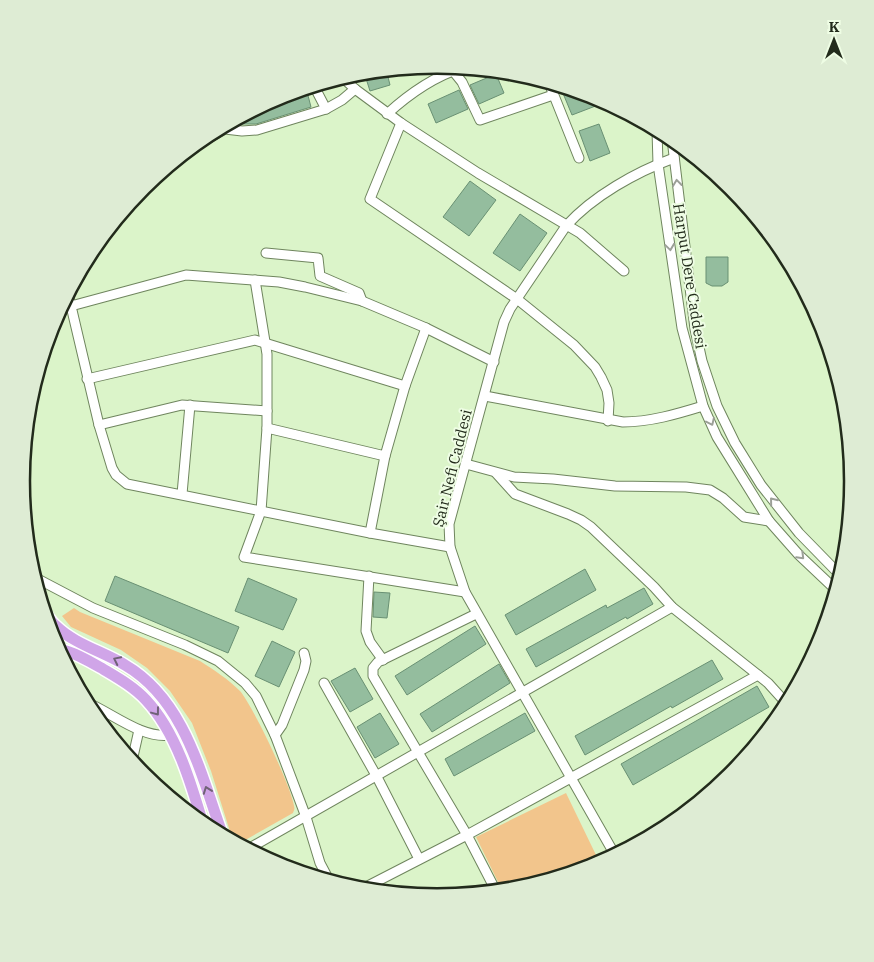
<svg xmlns="http://www.w3.org/2000/svg" width="874" height="962" viewBox="0 0 874 962" font-family="'IBM Plex Serif',serif">
<style>
.green{fill:#f2c58c}
.building{fill:#94bd9e;stroke:#699073}
.lines{fill:none;stroke-linecap:round;stroke-linejoin:round}
.minor-casing{stroke:#6f855e;stroke-width:11}
.major-casing{stroke:#fff;stroke-width:14}
.minor{stroke:#fff;stroke-width:9}
.major{stroke:#d0a5e8;stroke-width:11}
.oneway{stroke:#9ca098}
.oneway2{stroke:#706277}
.labels{text-anchor:middle;dominant-baseline:central;stroke-width:4;stroke-linejoin:round;paint-order:stroke}
.street-label{font-size:15px;fill:#222b1b;stroke:#eefde4}
.rim{fill:none;stroke:#222b1b;stroke-width:2.5}
</style>
<rect width="100%" height="100%" fill="#dbf4c9"/>
<g class="green">
<path d="M74,608L80,612L200,661C214,670 228,679 240,691C253,706 291,786 294,806C295,809 294,810 293,813L240,843L238,844L233,841L211,771L192,723L170,691L147,668L121,650L71,627L62,616Z"/>
<path d="M566,793L596,855C565,869 536,887 502,890L476,837Z"/>
</g>
<g class="building">
<path d="M403,69V72L388,77L390,85L370,91L364,72Z"/>
<path d="M496,74L504,93L479,104L470,85Z"/>
<path d="M560,86L596,97L606,102L572,115Z"/>
<path d="M306,88L311,107L256,124H239L237,119L278,97Z"/>
<path d="M459,90L468,109L436,123L428,104Z"/>
<path d="M599,124L610,153L590,161L579,131Z"/>
<path d="M470,181L496,200L469,236L443,217Z"/>
<path d="M520,214L547,233L520,271L493,253Z"/>
<path d="M706,257H728V282L722,286H712L706,283Z"/>
<path d="M585,569L596,590L516,635L505,615Z"/>
<path d="M115,576L239,627L228,653L105,601Z"/>
<path d="M248,578L297,599L283,630L235,611Z"/>
<path d="M644,588L653,604L627,619L626,617L536,667L526,649L606,605L607,608Z"/>
<path d="M374,592L390,593L387,618L373,617Z"/>
<path d="M475,626L486,644L407,695L395,676Z"/>
<path d="M272,641L295,652L279,687L255,676Z"/>
<path d="M712,660L723,679L672,708L671,706L585,755L575,736Z"/>
<path d="M499,664L510,683L432,732L420,714Z"/>
<path d="M355,668L373,699L350,712L331,681Z"/>
<path d="M757,686L769,707L633,785L621,764Z"/>
<path d="M380,713L399,744L375,758L357,727Z"/>
<path d="M525,713L535,731L454,776L445,759Z"/>
</g>
<g class="lines">
<g class="minor-casing">
<g id="minor">
<path d="M449,66L462,82L480,120L553,95"/>
<path d="M342,77L355,89L401,123L478,173L580,233L624,271"/>
<path d="M549,83L579,158"/>
<path d="M314,86L326,109"/>
<path d="M387,114C409,94 433,77 461,68"/>
<path d="M401,123L370,199L517,299L574,345L595,367L601,377L607,390L609,403L608,421"/>
<path d="M657,130L658,164L682,328L703,406L717,437L769,521L799,555L836,590"/>
<path d="M672,139L695,329L702,361L717,406L735,443L761,485L799,533L841,576"/>
<path d="M191,148L225,129L242,131L257,130L326,109L342,100L355,89"/>
<path d="M266,253L318,258L320,276L359,293L362,301"/>
<path d="M255,280L267,354V428L261,511L244,557L465,592"/>
<path d="M68,294L71,306"/>
<path d="M87,379L255,340L405,386"/>
<path d="M485,396L623,422C650,422 677,414 703,406"/>
<path d="M99,425L182,405L267,411"/>
<path d="M267,428L385,456L405,386L426,328"/>
<path d="M466,464L514,477L553,479L615,486L686,487L710,490L723,498L744,517L769,521"/>
<path d="M496,473L515,494L568,514L581,520L591,527L654,587L672,607L768,683L787,704"/>
<path d="M182,494L190,405"/>
<path d="M370,533L385,456"/>
<path d="M450,547L370,533L127,484L116,475L112,468L99,425L71,306L186,275L279,282L305,287L362,301L426,328L494,362"/>
<path d="M369,576L366,631L370,642L383,660"/>
<path d="M34,577L93,608L185,645L218,661L245,683L256,696L275,735L306,817L320,863L329,880"/>
<path d="M476,614L378,662L373,668V676L467,835L496,891"/>
<path d="M324,683L377,777L419,859"/>
<path d="M86,702C112,713 142,739 170,735"/>
<path d="M275,735L282,725L304,670L306,661L304,653"/>
<path d="M132,761L139,730"/>
<path d="M248,849L672,607"/>
<path d="M615,855L465,592L450,547L449,524L504,322L510,309L566,226C593,196 636,172 674,158"/>
<path d="M362,889L467,835L758,675"/>
</g>
</g>
<g class="major-casing">
<g id="major">
<path d="M46,614C49,618 52,623 56,626C74,644 104,652 125,665C185,700 201,775 223,836"/>
<path d="M58,649C74,652 89,661 103,669C118,678 134,687 146,700C176,732 191,783 203,824"/>
</g>
</g>
<use href="#minor" class="minor"/>
<use href="#major" class="major"/>
</g>
<defs><path id="oneway-chevron" d="M-2-3.5L2.5 0L-2 3.5" fill="none" stroke-width="1.6" stroke-linecap="round" stroke-linejoin="round" transform="scale(1.25)"/></defs>
<g class="oneway">
<use href="#oneway-chevron" transform="translate(677 183) rotate(-97)"/>
<use href="#oneway-chevron" transform="translate(670 247) rotate(82)"/>
<use href="#oneway-chevron" transform="translate(711 422) rotate(65)"/>
<use href="#oneway-chevron" transform="translate(773 501) rotate(-129)"/>
<use href="#oneway-chevron" transform="translate(801 556) rotate(45)"/>
</g>
<g class="oneway2">
<use href="#oneway-chevron" transform="translate(117 660) rotate(-154)"/>
<use href="#oneway-chevron" transform="translate(156 712) rotate(53)"/>
<use href="#oneway-chevron" transform="translate(207 790) rotate(-110)"/>
</g>
<g class="labels">
<g class="street-label">
<text transform="translate(690 276) rotate(81)">Harput Dere Caddesi</text>
<text transform="translate(452 468) rotate(-76)">Şair Nefi Caddesi</text>
</g>
</g>
<path d="M0 0H874V962H0ZM30 481a407 407 0 1 1 814 0a407 407 0 1 1-814 0Z" fill="#deecd4" fill-rule="evenodd"/>
<path class="rim" d="M30 481a407 407 0 1 1 814 0a407 407 0 1 1-814 0Z"/>
<g transform="translate(834 40)" stroke="#eefde4" stroke-width="4" paint-order="stroke">
<path d="M0-4L9 19L0 12L-9 19Z" fill="#222b1b"/>
<text y="-8" font-size="14" font-weight="bold" text-anchor="middle" fill="#222b1b">K</text>
</g>
</svg>
